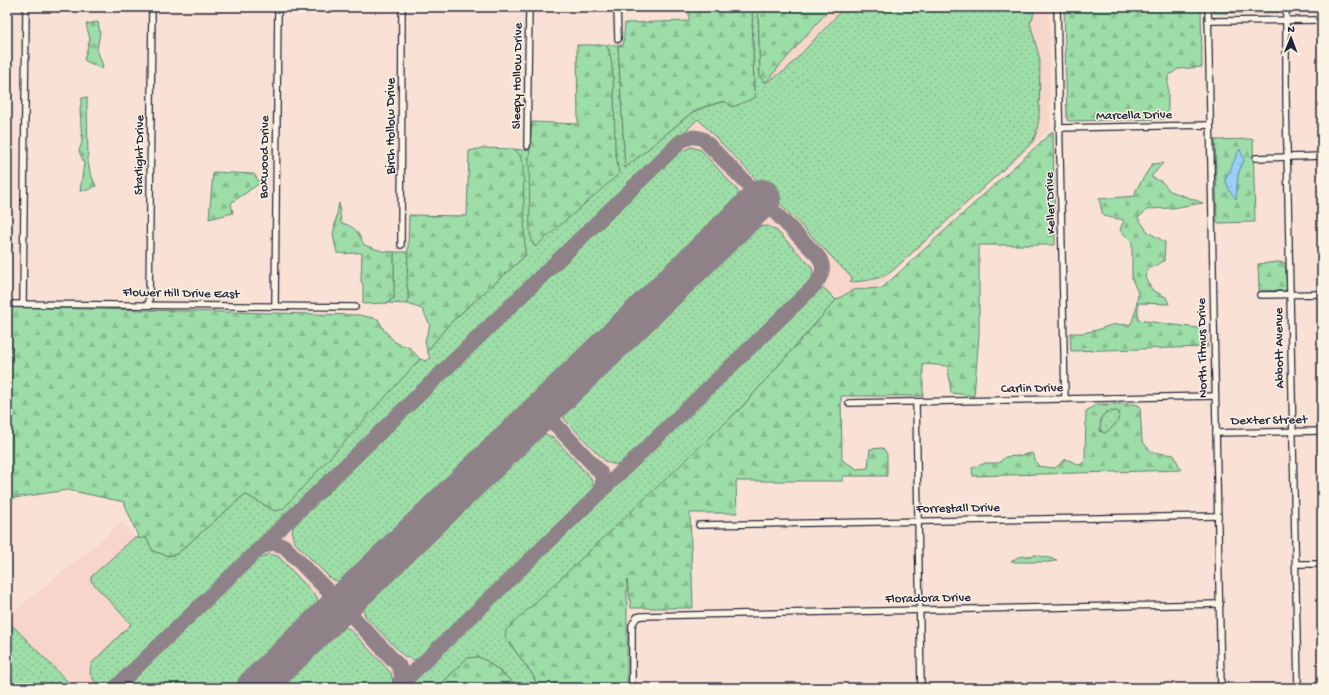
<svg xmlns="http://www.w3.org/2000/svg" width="1329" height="695" viewBox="0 0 1329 695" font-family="'Gochi Hand',sans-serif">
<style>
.built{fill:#f7d5ca}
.grass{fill:url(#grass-dots);stroke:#608071}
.forest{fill:url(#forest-firs);stroke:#608071;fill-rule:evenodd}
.water{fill:url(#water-ripples);stroke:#688bac}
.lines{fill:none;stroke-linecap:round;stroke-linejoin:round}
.taxiway{stroke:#8e8288;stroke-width:15}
.runway{stroke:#8e8288;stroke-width:38}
.street-casing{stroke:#22223b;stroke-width:8}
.street{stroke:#fcf5e5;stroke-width:5.5}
.labels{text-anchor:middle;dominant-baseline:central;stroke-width:3;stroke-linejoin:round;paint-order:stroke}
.street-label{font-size:13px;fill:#22223b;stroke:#fcf5e5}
</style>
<defs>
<pattern id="grass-dots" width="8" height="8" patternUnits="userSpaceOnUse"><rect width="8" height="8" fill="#9ddda7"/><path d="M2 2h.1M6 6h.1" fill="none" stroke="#87bd91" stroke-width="1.8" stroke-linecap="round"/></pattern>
<pattern id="forest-firs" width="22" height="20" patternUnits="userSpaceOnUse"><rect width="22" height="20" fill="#9ddda7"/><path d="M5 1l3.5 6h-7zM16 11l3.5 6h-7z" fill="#87bd91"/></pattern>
<pattern id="water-ripples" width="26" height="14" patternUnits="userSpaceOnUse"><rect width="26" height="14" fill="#97d1f7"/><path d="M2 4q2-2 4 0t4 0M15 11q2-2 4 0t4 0" fill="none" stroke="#82b3d5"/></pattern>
</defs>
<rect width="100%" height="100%" fill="#f9e2d5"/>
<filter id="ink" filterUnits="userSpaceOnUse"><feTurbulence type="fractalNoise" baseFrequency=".025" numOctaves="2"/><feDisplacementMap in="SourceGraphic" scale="8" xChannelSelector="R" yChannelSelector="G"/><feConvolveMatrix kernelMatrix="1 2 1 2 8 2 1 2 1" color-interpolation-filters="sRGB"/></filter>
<g filter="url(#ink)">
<path class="built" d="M818,7H1049L1050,129L439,688H7V617L99,542L121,522L123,523L154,558L273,511Z"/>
<g class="grass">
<path d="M752,7H758L760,76L765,83L786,70L845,7H1034L1033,17L1030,23L1040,60L1039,119L1036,134L1032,143L891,272C878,280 865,281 850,282L852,278L698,119L442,366H439L435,370V373L112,684H97C91,677 88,673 92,663L131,624L91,581V577L134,538L146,537L153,551L168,556L177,554L245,494L275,511L420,359L426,361L430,358L427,351L449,324L525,256L520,155L514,149L530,151L529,159L593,195L619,174C617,166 616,157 615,149C614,130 616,56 606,45H618L625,168L691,113C712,102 733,100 755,97L754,91Z"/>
<path d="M691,147L701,150L738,191V202L732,211L351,578L341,582L331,579L294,542L292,534L293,527L680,152Z"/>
<path d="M768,226L776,230L812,267L813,275L811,283L624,462L616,465L606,462L564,419V412L569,404L746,231L757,227Z"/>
<path d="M394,252H408V304L386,303L394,298Z"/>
<path d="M824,288L836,300L742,407L508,641L533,675L537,685L535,688H520L487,661L478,657L467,658L438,688H407L819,290Z"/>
<path d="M1117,411L1120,413C1118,424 1113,427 1105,433L1100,431L1101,418L1106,412Z"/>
<path d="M545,434L554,438L591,478L594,489L590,496L423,657L413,660L404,656L365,616L363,608L366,600L534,437Z"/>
<path d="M269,554L278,556L317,597L318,606L313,613L237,688H124L258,559Z"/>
<path d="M13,626L74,688H7V627Z"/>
<path d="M344,627L350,629L391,673L393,681L390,688H274L333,631Z"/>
</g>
<g class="forest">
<path d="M689,7H752L754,91L756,97L733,107L724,101L701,108L691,113L625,168L618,45H623L625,23L689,21Z"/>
<path d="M758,7H831L765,83L760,76Z"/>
<path d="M1064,7H1201L1202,67L1178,69L1168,76V110L1165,119L1070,121L1067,120Z"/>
<path d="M1214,7H1279V12L1214,13Z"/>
<path d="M98,22L100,33L97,49L103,66L102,69L84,60L90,39L86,24Z"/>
<path d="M577,45H606C616,56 614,130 615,149C616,157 618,166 619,174L535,247L532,242L530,231L529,159L532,122L578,124Z"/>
<path d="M87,97L88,162L90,172L96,186L88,190L80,191L84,163L79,151L82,142L80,110L82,98Z"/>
<path d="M1053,131L1055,245H979V335L974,396L951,393L948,366L923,364V396H841L842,460L857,469L868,468L870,449L883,448L887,454V476H843V481H736L737,513H690L693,608H631L627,580V688H535L537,685L533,675L508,641L505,636L506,630L742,407L836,300L853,290L882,288Z"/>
<path d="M1253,139L1255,222L1217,223L1215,140ZM1244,160L1238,174L1236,198L1225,179L1230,171Z"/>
<path d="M483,148L514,149L520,155L523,166L525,256L449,324L427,351L425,340L430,325L422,309L408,304L409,294L407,286L409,215L467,216L469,151Z"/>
<path d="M1163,163L1151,177L1162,182L1170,191L1203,203L1172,208L1148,209L1138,218L1148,232L1165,242L1164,261L1148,269L1145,277L1152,290L1166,297L1169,304L1138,303V320L1205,329L1208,347L1071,351L1070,333H1083L1097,330L1111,325L1131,324L1136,310L1138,293L1132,279V242L1120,230L1124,220L1103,216L1099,199L1135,196L1136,190L1152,164Z"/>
<path d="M213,172L254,174L260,183L231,203L233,213L209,219Z"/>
<path d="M339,203L341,223C355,226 358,232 364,245L382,251L394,252V298L386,303L363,304V284L361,282L362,253C353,252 346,255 337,253L333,235Z"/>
<path d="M1278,262L1285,263L1287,289L1284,291L1259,290L1258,264Z"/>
<path d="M7,307L359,315L378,319L384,330L395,342L410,348L420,359L283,509L275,511L245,494L177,554L168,556L153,551L146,537L139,539L124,502L68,490L7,499Z"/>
<path d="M1097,404H1135L1140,406L1142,441L1151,452L1174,455L1181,470L973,476L972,468L986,463H999L1005,457L1017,456L1032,453L1038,466L1055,468L1066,459L1080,465L1085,461L1086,411ZM1117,411L1120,413C1118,424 1113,427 1105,433L1100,431L1101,418L1106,412Z"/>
<path d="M1036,555L1057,560L1050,562H1011L1018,557Z"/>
<path d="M478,657L487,661L520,688H438L467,658Z"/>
</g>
<path class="water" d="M1240,149L1244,160L1238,174L1236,199L1229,190L1225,179C1232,169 1234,158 1240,149Z"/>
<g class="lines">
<g class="taxiway">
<path d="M529,423C539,419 547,418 556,425L600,472L603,481L599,493"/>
<path d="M556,425C548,415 551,406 556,397"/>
<path d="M261,547L272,543L284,546L327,590C334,600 332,607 327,618"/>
<path d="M354,592C350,602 348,610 355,619L399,666L402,676L398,688"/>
<path d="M115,688L680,142C688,137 694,135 703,139L817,255C827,267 822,277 812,288L397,688"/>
</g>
<path class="runway" d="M255,688L762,198"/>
<g class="street-casing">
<g id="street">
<path d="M617,7L618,39"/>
<path d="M1057,7L1065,399"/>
<path d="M1208,7L1221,688"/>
<path d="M1286,7V98L1298,688"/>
<path d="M1208,21L1322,20"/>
<path d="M1059,128L1210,125"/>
<path d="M527,146L529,7"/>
<path d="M1256,158L1322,156"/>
<path d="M401,245L402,7"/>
<path d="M1260,295L1322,294"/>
<path d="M7,304L355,307"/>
<path d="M23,304L26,7"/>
<path d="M149,304L152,7"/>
<path d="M275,306L278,7"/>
<path d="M849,403L1215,396"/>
<path d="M916,403L921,688"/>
<path d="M1216,433L1322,431"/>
<path d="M699,525L1218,516"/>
<path d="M1296,564H1322"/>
<path d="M632,688V625L637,617L642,616L1220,604"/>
</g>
</g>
<use href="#street" class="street"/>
</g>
</g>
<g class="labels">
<g class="street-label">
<text transform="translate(518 76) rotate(-89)">Sleepy Hollow Drive</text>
<text transform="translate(1134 116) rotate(-1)">Marcella Drive</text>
<text transform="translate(391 126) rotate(-90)">Birch Hollow Drive</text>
<text transform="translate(140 155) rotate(-89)">Starlight Drive</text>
<text transform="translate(265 157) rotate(-89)">Boxwood Drive</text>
<text transform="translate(1051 203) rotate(-92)">Keller Drive</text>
<text transform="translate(181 294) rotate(1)">Flower Hill Drive East</text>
<text transform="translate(1203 348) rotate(-91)">North Titmus Drive</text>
<text transform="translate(1280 348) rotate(-91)">Abbott Avenue</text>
<text transform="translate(1032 389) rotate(-1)">Carlin Drive</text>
<text transform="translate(1269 421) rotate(-1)">Dexter Street</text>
<text transform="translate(958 509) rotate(-1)">Forrestall Drive</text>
<text transform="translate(928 599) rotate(-1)">Floradora Drive</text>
</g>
</g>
<rect width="1329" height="695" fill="none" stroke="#fcf5e5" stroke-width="24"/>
<rect x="12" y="12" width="1305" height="671" fill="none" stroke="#22223b" stroke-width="1.5" filter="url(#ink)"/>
<g transform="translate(1291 38) rotate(1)" stroke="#fcf5e5" stroke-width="3" paint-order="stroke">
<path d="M0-3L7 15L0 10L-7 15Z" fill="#22223b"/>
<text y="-6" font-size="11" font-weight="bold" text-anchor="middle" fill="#22223b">N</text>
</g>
</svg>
